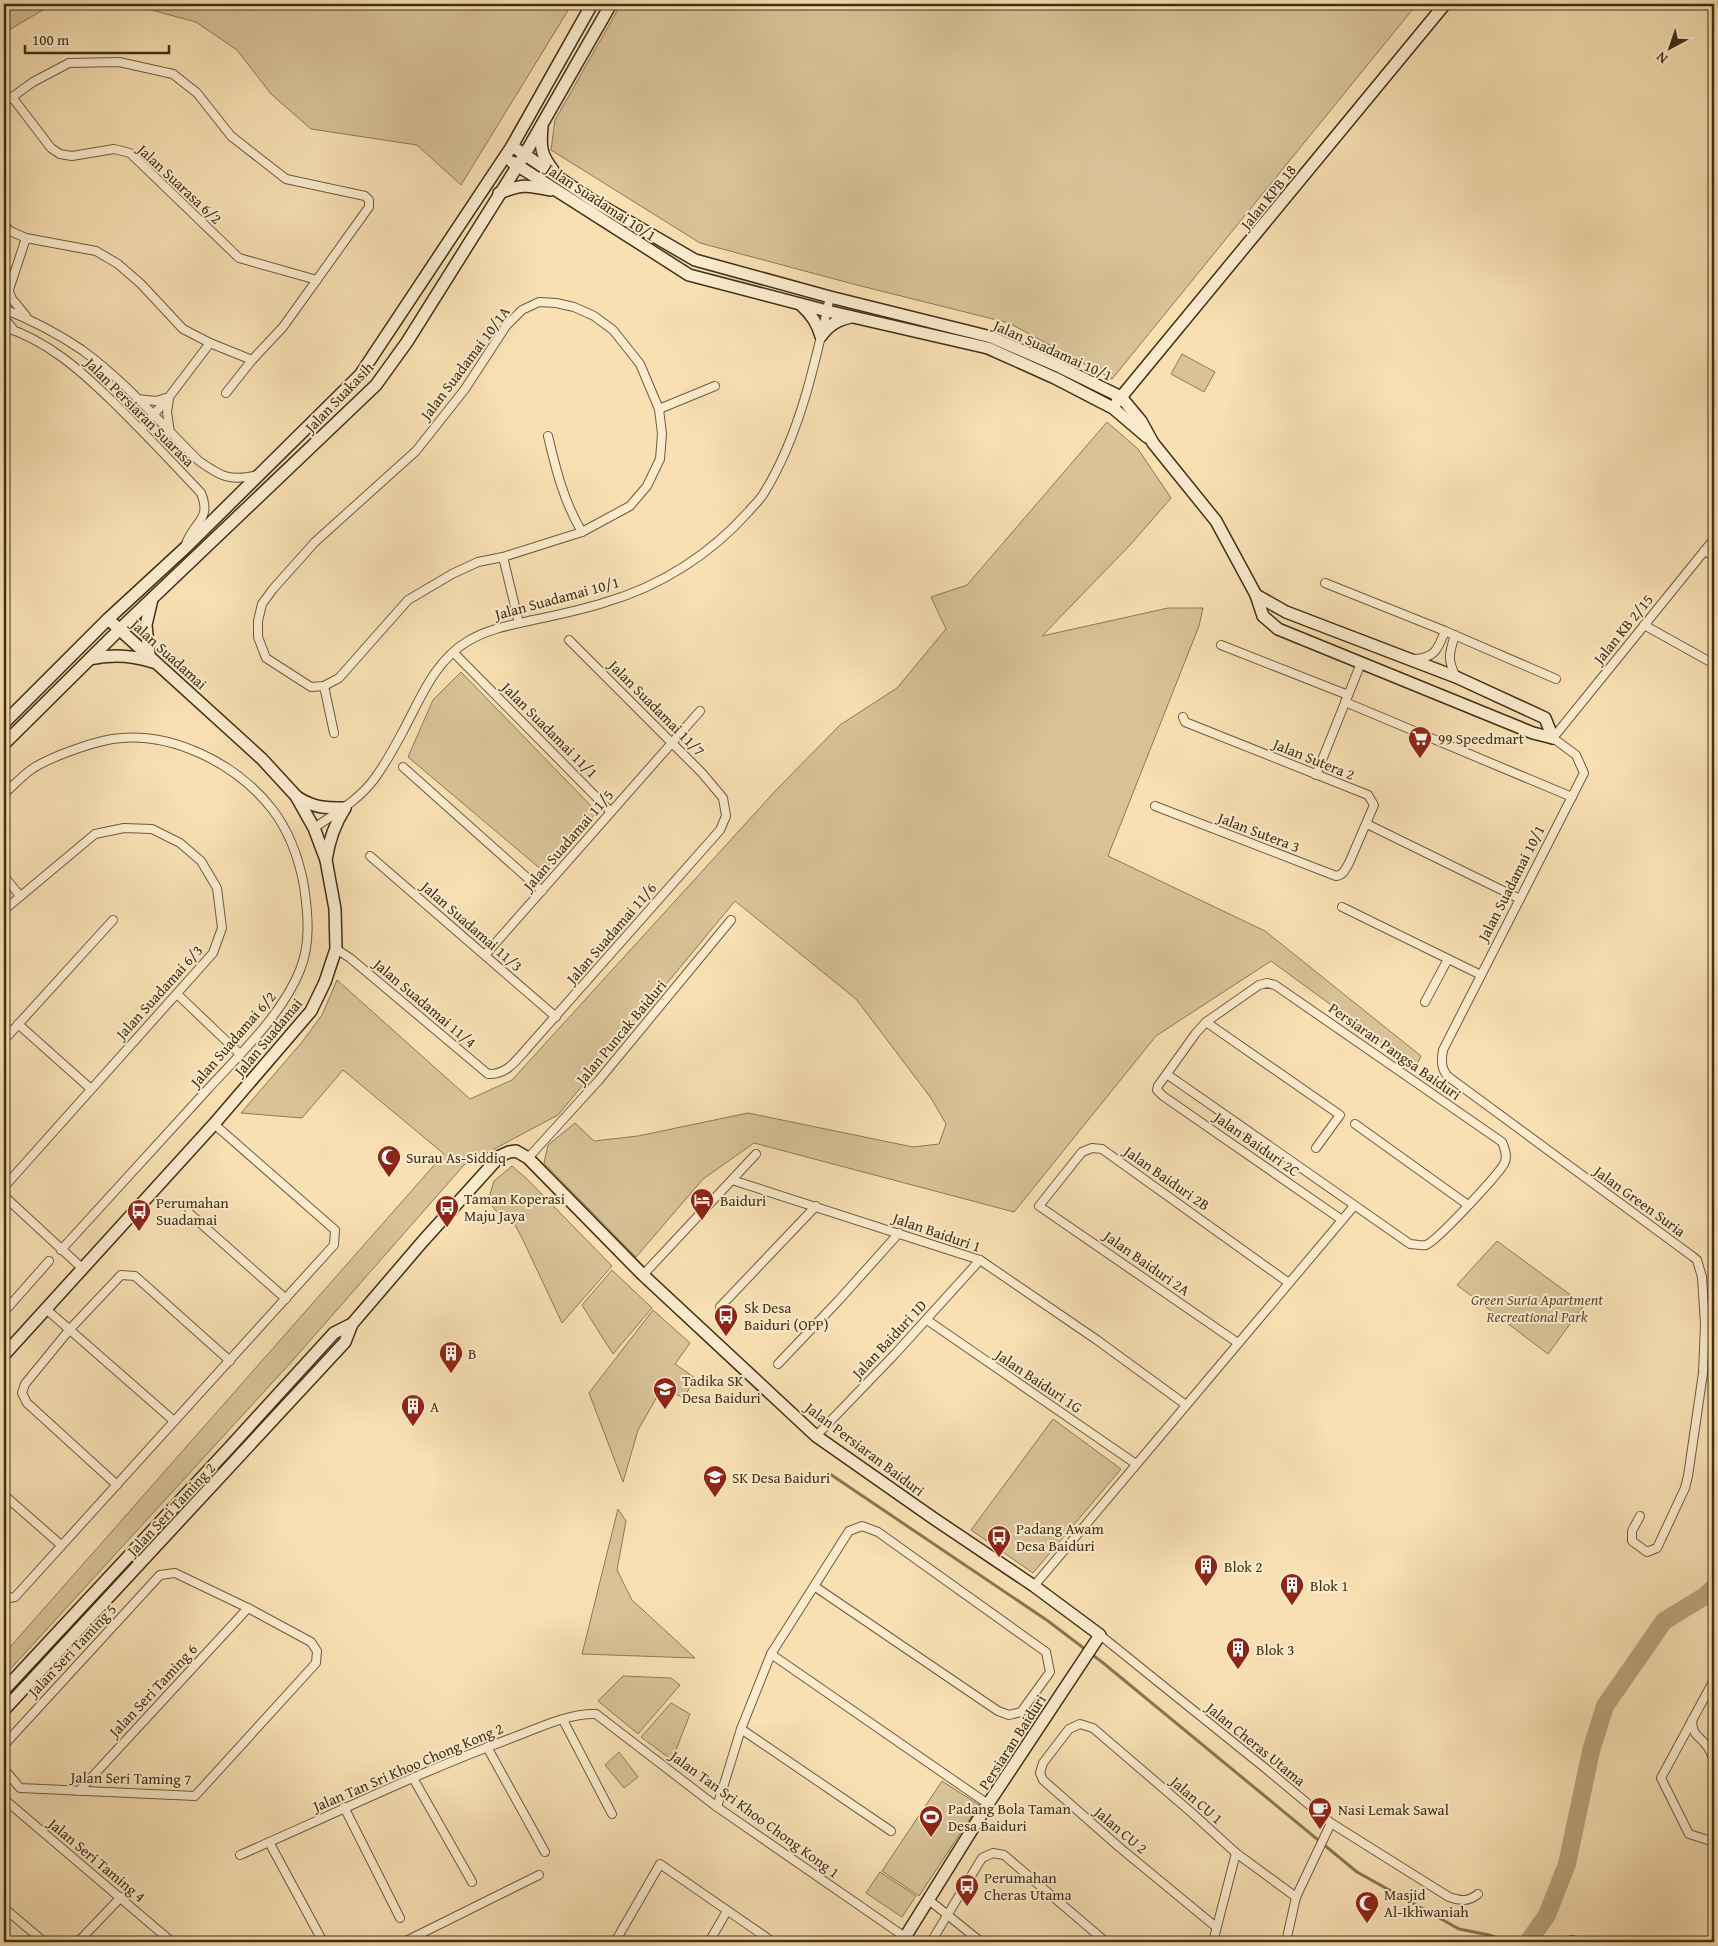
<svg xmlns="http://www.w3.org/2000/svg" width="1718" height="1946" viewBox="0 0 1718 1946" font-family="'Gentium Book Plus',serif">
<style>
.green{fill:#d9c298;stroke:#8d7856}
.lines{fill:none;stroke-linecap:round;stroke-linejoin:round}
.stream{stroke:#8a7553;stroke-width:3}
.river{stroke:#baa47d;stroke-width:18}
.street-casing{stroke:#6f5b3c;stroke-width:10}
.secondary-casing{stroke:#412f14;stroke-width:14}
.street{stroke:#faebce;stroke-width:8}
.secondary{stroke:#faebce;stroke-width:11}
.labels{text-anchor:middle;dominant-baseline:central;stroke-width:4;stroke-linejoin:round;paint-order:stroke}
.street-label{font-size:15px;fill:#412f14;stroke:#faebce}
.poi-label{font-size:15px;fill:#412f14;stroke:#faebce;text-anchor:start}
.park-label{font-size:15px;font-style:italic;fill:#5f4c2e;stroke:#faebce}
</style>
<rect width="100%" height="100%" fill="#f8e0b3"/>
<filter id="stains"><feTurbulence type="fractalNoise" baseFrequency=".004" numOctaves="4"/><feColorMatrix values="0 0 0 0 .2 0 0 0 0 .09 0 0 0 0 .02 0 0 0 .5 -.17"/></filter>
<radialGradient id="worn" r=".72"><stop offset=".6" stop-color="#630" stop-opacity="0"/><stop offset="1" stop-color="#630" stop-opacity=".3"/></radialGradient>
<g class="green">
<path d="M4,4H53L4,33Z"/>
<path d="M129,4H572L461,185L417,145L311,129L271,94L237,50L196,22Z"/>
<path d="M621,4H1417L1112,379L1009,323L857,285L700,243L551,150L555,120Z"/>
<path d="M1182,354L1215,372L1204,392L1171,374Z"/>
<path d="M1107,422L1138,449L1171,498L1131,544L1042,636L1168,608H1203L1199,626L1108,856L1265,931L1421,1056L1416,1067L1271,961L1156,1036L1014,1212L754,1143L703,1179L636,1257L544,1163L548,1145L575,1123L594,1141L638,1136L748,1113L913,1147L939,1144L946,1124L931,1098L856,999L735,901L558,1115L464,1165L293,1360L4,1676V1654L444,1154L343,1070L302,1118L241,1113L302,1042L322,1015L337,980L470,1099L512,1080L778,788L840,725L897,688L946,629L931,597L967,585Z"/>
<path d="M461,672L597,812L543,871L408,757L433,700Z"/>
<path d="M512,1166L527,1179L612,1266L562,1323L522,1238L509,1214L496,1211L488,1201L494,1181Z"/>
<path d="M1497,1241L1584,1305L1548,1354L1457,1285Z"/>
<path d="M612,1270L652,1308L613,1354L582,1305Z"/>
<path d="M653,1310L690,1343L675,1364L695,1378L684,1398L662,1388L638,1430L623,1482L589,1393Z"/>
<path d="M1053,1419L1121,1469L1033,1573L971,1530Z"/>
<path d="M618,1509L626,1521L617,1570L632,1600L695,1658L582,1654Z"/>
<path d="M623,1676L671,1678L680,1685L638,1734L598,1701Z"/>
<path d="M671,1703L690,1714L672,1760L641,1737Z"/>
<path d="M619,1752L638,1777L624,1788L605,1765Z"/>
<path d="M942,1781L979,1805L919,1896L882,1871Z"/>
<path d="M880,1872L916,1896L902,1917L866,1893Z"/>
</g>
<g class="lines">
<path class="stream" d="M830,1474L1048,1621L1102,1662L1357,1872L1459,1929L1489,1935L1509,1942"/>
<path class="river" d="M1528,1942L1547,1915L1567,1864L1591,1751L1605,1706L1664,1621L1705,1596L1714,1587"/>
<g class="street-casing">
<g id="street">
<path d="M12,97L51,148L60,154L72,156L114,149L130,153L239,258L317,280"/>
<path d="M4,103L33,82L69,63L119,62L173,74L197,93L231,136L286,179L365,196L369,200V207L283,327L252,360L226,393"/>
<path d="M4,225L10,231L26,238L96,251L118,264L141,284L183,329L210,343L252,360"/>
<path d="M8,289L12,299L26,316"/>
<path d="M539,302L556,303L574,307L594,316L613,330L640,364L659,409L662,434L660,459L647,486L630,506L582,532L503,557L478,562L452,574L408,600L339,678L324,686L311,687L266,658L258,637V621L262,604L273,589L315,542L416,451L465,389L506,326L522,310Z"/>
<path d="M4,305L26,238"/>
<path d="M4,309C32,320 57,333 82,350C125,381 161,424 199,461C220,476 230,482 257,475"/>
<path d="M4,318L13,329"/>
<path d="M4,327C46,340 79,369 110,399C142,430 171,461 201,493C212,520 194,521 186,544"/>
<path d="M137,399L156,401L169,397"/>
<path d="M169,399L167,412L170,433"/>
<path d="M659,409L715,386"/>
<path d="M141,429L169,397L210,343"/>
<path d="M548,436C556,470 564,502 582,532"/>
<path d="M1704,551L1714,556"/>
<path d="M503,557L519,623"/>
<path d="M1325,583L1445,631L1556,679"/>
<path d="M1644,625L1714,664"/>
<path d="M1455,635C1449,654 1447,659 1456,677"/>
<path d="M1221,645L1348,695"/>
<path d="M454,653L611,812"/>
<path d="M1414,659C1435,658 1438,649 1445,631"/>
<path d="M324,686L334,733"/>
<path d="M1345,702L1572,797"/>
<path d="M403,767L542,891"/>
<path d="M1316,775L1361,663"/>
<path d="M4,794C13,786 22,776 32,769C50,757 90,743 112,739C170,730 236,763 272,809C289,831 299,859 304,886C308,914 311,943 300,970C282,1015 240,1054 207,1090C159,1143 110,1196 61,1250"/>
<path d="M1155,806L1336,876C1343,875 1345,870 1349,863L1374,805L1368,795L1185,722L1183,717"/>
<path d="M1367,824L1520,899"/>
<path d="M314,828C336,813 359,800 375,778C385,764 394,748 402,733C420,700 434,661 468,641C488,629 511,625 533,620C557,615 582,610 606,602C661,586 711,554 749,511C754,505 760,500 764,493C800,435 815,363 830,297"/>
<path d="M370,856L556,1017"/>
<path d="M4,876L20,896"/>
<path d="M1342,907L1481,975"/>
<path d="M4,910L95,834L124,828L152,829L180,843L201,861L217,888L222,928L213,953L4,1187"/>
<path d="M336,949L350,958L488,1074C508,1075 518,1058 530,1045L720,830L726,816L723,798L702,773L569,640"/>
<path d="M485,955L700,711"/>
<path d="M177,994L240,1054"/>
<path d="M1425,1002L1448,959"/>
<path d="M1206,1022L1340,1115L1316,1148"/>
<path d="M18,1024L91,1089"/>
<path d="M4,1040L113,920"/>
<path d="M1168,1075L1410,1244C1415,1244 1421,1246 1426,1245C1437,1241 1496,1177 1504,1164C1508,1157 1505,1149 1502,1142L1275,985L1267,983L1259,985L1206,1022L1196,1033L1158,1086L1157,1090L1163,1096L1342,1220"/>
<path d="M1355,1124L1468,1205"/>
<path d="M528,1158L599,1080L731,920"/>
<path d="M732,1180L980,1260L1097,1340L1186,1405"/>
<path d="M4,1196L82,1268"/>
<path d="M189,1213L286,1299"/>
<path d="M643,1275L756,1154"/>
<path d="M720,1307L816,1206"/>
<path d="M46,1309L174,1421"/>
<path d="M4,1312L49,1261"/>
<path d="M927,1320L1136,1464"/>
<path d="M1238,1343L1039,1206L1082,1152L1092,1148L1102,1149L1289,1283"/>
<path d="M778,1364L839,1300L899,1233"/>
<path d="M816,1436L895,1354L980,1260"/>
<path d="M117,1485L27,1403L22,1393L25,1384L70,1329L121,1275L135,1276L230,1361"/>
<path d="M4,1495L61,1545"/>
<path d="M1640,1516L1632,1531V1541L1647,1552L1657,1548L1685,1488L1688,1476L1703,1373L1705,1324L1702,1277L1697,1260L1692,1256L1450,1078C1441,1071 1441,1061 1443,1050L1584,773L1576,755L1553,738L1714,539"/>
<path d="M1034,1586L1354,1206"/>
<path d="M4,1599L15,1597L334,1245L335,1230L214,1124"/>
<path d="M1100,1635L1265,1768L1331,1823L1449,1897C1461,1901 1468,1902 1478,1894"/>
<path d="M771,1654L988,1804"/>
<path d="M1714,1680L1661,1778L1689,1834L1714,1842"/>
<path d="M563,1720L612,1814"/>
<path d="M1692,1720C1693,1737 1698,1734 1706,1745C1710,1749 1712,1756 1714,1761"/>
<path d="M741,1729L891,1831"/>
<path d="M4,1745L160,1575L175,1573L248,1608L311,1642L317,1651L316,1663L195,1796L20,1788L4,1769"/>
<path d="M487,1747L545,1852"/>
<path d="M413,1778L472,1882"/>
<path d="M79,1791L248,1608"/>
<path d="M4,1799L172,1942"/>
<path d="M344,1807L400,1918"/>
<path d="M717,1807L741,1729L771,1654L849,1531L862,1526L878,1532L1046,1652L1050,1672L1021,1712L1009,1715L998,1711L814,1586"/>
<path d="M269,1842L323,1942"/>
<path d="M240,1855C330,1816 417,1773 509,1739C537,1729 567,1713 596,1714L717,1807L905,1937"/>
<path d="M929,1900L981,1942"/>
<path d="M4,1908L43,1941"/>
<path d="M1216,1927L1119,1847L1043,1780L1040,1773L1043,1763L1069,1729L1080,1724L1093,1728L1192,1813L1236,1853L1296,1897"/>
<path d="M1571,1940L1580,1942"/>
<path d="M78,1942L121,1897"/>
<path d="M404,1942L539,1875"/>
<path d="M615,1942L660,1864L773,1942"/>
<path d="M709,1942L727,1911"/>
<path d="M931,1942L982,1858L993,1853L1004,1855L1106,1942"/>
<path d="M1213,1942L1236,1853"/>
<path d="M1286,1942L1296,1897L1331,1823"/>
</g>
</g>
<g class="secondary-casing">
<g id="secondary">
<path d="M542,127C540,147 541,155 553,170"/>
<path d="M512,146L595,202L695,260L830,297L991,337L1060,367L1121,397L1141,421L1153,443L1216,521L1256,595L1263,616L1278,629L1533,733L1553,738"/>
<path d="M512,162L689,275L827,311L988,348L1055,378L1113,408L1147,437"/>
<path d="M499,193C522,184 527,185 550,190"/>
<path d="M802,306C812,315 817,323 821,336"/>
<path d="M821,336C829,325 837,320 851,317"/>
<path d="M1117,402L1445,4"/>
<path d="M1256,595L1286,612L1456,677L1545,718L1553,738"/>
<path d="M149,655L146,625L152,599"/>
<path d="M90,659C112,654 131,655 153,662"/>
<path d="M4,723L108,619L185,548L360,375L512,146L592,4"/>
<path d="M4,744L120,629L376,385L407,342L525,154L611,4"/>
<path d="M297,797C314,808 325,808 345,808"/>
<path d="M326,860C329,840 334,825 345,808"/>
<path d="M4,1355L214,1124L311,1011L325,982L336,949L335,909L326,860L314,828L296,796L262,759L108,619"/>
<path d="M4,1690L230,1447L334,1333L352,1324"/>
<path d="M4,1710L345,1342L352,1324L423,1241L500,1156L509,1152L516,1151L528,1158L643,1275L816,1436L933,1518L1034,1586L1100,1635L988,1804L902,1942"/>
</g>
</g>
<use href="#street" class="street"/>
<use href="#secondary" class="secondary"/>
</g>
<defs>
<g id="supermarket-pin" transform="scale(1.25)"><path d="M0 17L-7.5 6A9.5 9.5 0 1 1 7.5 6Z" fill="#8f2418" stroke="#faebce"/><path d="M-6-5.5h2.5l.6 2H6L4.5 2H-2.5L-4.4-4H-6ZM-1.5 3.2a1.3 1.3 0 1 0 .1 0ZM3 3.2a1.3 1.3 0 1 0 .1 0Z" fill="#fff"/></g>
<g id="mosque-pin" transform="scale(1.25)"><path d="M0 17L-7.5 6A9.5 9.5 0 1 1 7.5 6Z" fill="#8f2418" stroke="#faebce"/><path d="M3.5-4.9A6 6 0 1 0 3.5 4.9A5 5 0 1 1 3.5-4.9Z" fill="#fff"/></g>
<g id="hotel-pin" transform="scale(1.25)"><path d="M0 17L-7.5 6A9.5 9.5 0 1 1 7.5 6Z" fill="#8f2418" stroke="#faebce"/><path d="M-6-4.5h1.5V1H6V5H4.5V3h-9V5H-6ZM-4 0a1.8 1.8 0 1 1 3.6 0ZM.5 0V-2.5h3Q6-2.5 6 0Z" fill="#fff"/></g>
<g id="bus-pin" transform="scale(1.25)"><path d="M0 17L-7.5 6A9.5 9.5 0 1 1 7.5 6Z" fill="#8f2418" stroke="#faebce"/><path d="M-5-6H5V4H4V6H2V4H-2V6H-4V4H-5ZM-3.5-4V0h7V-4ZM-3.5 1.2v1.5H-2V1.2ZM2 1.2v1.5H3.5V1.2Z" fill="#fff"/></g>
<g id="building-pin" transform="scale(1.25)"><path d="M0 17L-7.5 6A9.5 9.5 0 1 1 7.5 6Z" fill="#8f2418" stroke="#faebce"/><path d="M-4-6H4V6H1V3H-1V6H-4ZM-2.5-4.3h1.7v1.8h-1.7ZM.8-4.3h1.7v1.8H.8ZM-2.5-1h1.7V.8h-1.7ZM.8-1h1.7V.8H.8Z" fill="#fff"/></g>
<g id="school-pin" transform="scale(1.25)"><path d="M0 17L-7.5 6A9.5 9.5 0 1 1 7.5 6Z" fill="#8f2418" stroke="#faebce"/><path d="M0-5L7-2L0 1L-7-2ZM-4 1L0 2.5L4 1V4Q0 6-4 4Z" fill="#fff"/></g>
<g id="cafe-pin" transform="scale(1.25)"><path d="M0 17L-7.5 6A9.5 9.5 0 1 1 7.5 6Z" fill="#8f2418" stroke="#faebce"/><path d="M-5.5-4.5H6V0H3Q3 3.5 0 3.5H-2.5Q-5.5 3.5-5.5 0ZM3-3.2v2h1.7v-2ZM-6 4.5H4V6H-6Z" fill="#fff"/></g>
<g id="stadium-pin" transform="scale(1.25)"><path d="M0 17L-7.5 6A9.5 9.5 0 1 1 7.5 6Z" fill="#8f2418" stroke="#faebce"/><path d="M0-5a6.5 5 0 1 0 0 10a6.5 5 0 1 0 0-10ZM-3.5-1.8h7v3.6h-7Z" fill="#fff"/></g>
</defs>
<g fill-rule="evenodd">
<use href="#supermarket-pin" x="1420" y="738"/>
<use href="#mosque-pin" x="389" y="1157"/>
<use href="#hotel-pin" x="702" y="1200"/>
<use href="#bus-pin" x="447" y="1207"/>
<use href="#bus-pin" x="139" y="1211"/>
<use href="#bus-pin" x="726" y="1316"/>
<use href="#building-pin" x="451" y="1353"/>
<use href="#school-pin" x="665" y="1389"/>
<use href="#building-pin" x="413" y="1406"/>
<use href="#school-pin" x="715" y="1477"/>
<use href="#bus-pin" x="999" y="1537"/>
<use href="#building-pin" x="1206" y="1566"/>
<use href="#building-pin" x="1292" y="1585"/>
<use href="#building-pin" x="1238" y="1649"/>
<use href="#cafe-pin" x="1320" y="1809"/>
<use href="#stadium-pin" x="931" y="1817"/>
<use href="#bus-pin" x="967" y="1886"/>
<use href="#mosque-pin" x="1367" y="1903"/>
</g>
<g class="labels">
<g class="street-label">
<text transform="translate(180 184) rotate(43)">Jalan Suarasa 6/2</text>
<text transform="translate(1268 197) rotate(-51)">Jalan KPB 18</text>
<text transform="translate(601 202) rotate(33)">Jalan Suadamai 10/1</text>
<text transform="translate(1053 350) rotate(24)">Jalan Suadamai 10/1</text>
<text transform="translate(465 363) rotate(-53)">Jalan Suadamai 10/1A</text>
<text transform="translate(339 397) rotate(-46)">Jalan Suakasih</text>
<text transform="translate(140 412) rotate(45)">Jalan Persiaran Suarasa</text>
<text transform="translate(557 598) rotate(-15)">Jalan Suadamai 10/1</text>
<text transform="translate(1623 629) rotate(-51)">Jalan KB 2/15</text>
<text transform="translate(169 654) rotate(42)">Jalan Suadamai</text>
<text transform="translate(657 708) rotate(45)">Jalan Suadamai 11/7</text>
<text transform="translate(550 730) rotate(45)">Jalan Suadamai 11/1</text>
<text transform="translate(1314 759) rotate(22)">Jalan Sutera 2</text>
<text transform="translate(1259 832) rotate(21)">Jalan Sutera 3</text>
<text transform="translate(568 840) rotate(-49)">Jalan Suadamai 11/5</text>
<text transform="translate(1511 883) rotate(-63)">Jalan Suadamai 10/1</text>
<text transform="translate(472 926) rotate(41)">Jalan Suadamai 11/3</text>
<text transform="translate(611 933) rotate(-49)">Jalan Suadamai 11/6</text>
<text transform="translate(159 992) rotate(-48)">Jalan Suadamai 6/3</text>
<text transform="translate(425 1003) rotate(40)">Jalan Suadamai 11/4</text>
<text transform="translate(621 1032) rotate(-50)">Jalan Puncak Baiduri</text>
<text transform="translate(268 1037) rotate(-50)">Jalan Suadamai</text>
<text transform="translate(233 1039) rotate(-49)">Jalan Suadamai 6/2</text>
<text transform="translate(1395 1051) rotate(35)">Persiaran Pangsa Baiduri</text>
<text transform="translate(1257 1144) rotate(35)">Jalan Baiduri 2C</text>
<text transform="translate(1167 1178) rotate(35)">Jalan Baiduri 2B</text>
<text transform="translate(1640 1201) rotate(36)">Jalan Green Suria</text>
<text transform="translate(937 1232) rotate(19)">Jalan Baiduri 1</text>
<text transform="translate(1147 1263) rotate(35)">Jalan Baiduri 2A</text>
<text transform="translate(889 1339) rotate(-47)">Jalan Baiduri 1D</text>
<text transform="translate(1039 1381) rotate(34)">Jalan Baiduri 1G</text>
<text transform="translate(865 1449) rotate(37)">Jalan Persiaran Baiduri</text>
<text transform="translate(171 1509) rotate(-47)">Jalan Seri Taming 2</text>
<text transform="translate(72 1650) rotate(-47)">Jalan Seri Taming 5</text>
<text transform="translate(153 1690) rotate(-47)">Jalan Seri Taming 6</text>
<text transform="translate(1012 1742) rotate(-57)">Persiaran Baiduri</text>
<text transform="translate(1256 1744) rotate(39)">Jalan Cheras Utama</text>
<text transform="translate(408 1767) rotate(-23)">Jalan Tan Sri Khoo Chong Kong 2</text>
<text transform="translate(131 1778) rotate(1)">Jalan Seri Taming 7</text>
<text transform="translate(1197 1800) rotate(41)">Jalan CU 1</text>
<text transform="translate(755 1814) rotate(36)">Jalan Tan Sri Khoo Chong Kong 1</text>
<text transform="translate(1121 1830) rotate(40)">Jalan CU 2</text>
<text transform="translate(97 1860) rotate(40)">Jalan Seri Taming 4</text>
</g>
<g class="poi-label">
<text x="1438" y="738">99 Speedmart</text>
<text x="406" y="1157">Surau As-Siddiq</text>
<text x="464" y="1198">Taman Koperasi<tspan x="464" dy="17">Maju Jaya</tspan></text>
<text x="720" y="1200">Baiduri</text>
<text x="156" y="1202">Perumahan<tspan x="156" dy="17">Suadamai</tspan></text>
<text x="744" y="1307">Sk Desa<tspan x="744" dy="17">Baiduri (OPP)</tspan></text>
<text x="468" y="1353">B</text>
<text x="682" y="1380">Tadika SK<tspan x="682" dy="17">Desa Baiduri</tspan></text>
<text x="430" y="1406">A</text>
<text x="732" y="1477">SK Desa Baiduri</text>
<text x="1016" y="1528">Padang Awam<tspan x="1016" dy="17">Desa Baiduri</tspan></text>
<text x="1224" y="1566">Blok 2</text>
<text x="1310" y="1585">Blok 1</text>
<text x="1256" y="1649">Blok 3</text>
<text x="948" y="1808">Padang Bola Taman<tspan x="948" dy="17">Desa Baiduri</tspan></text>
<text x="1338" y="1809">Nasi Lemak Sawal</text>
<text x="984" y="1877">Perumahan<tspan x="984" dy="17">Cheras Utama</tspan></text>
<text x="1384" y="1894">Masjid<tspan x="1384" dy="17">Al-Ikhwaniah</tspan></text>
</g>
<g class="park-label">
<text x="1537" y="1299">Green Suria Apartment<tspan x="1537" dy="17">Recreational Park</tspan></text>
</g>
</g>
<rect width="1718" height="1946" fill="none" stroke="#f8e0b3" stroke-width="20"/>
<rect x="5" y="5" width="1708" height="1936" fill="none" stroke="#412f14" stroke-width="2.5"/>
<rect x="10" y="10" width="1698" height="1926" fill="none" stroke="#412f14"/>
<g transform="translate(1670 48) rotate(220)" stroke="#faebce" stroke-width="4" paint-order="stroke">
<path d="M0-4L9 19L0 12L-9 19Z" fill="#412f14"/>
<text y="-8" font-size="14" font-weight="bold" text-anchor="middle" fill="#412f14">N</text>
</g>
<path d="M25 45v8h144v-8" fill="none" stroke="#412f14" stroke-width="2.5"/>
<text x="32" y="45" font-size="15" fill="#412f14" stroke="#faebce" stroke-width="4" paint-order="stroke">100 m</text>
<rect width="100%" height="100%" filter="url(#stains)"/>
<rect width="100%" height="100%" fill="url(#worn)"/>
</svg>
